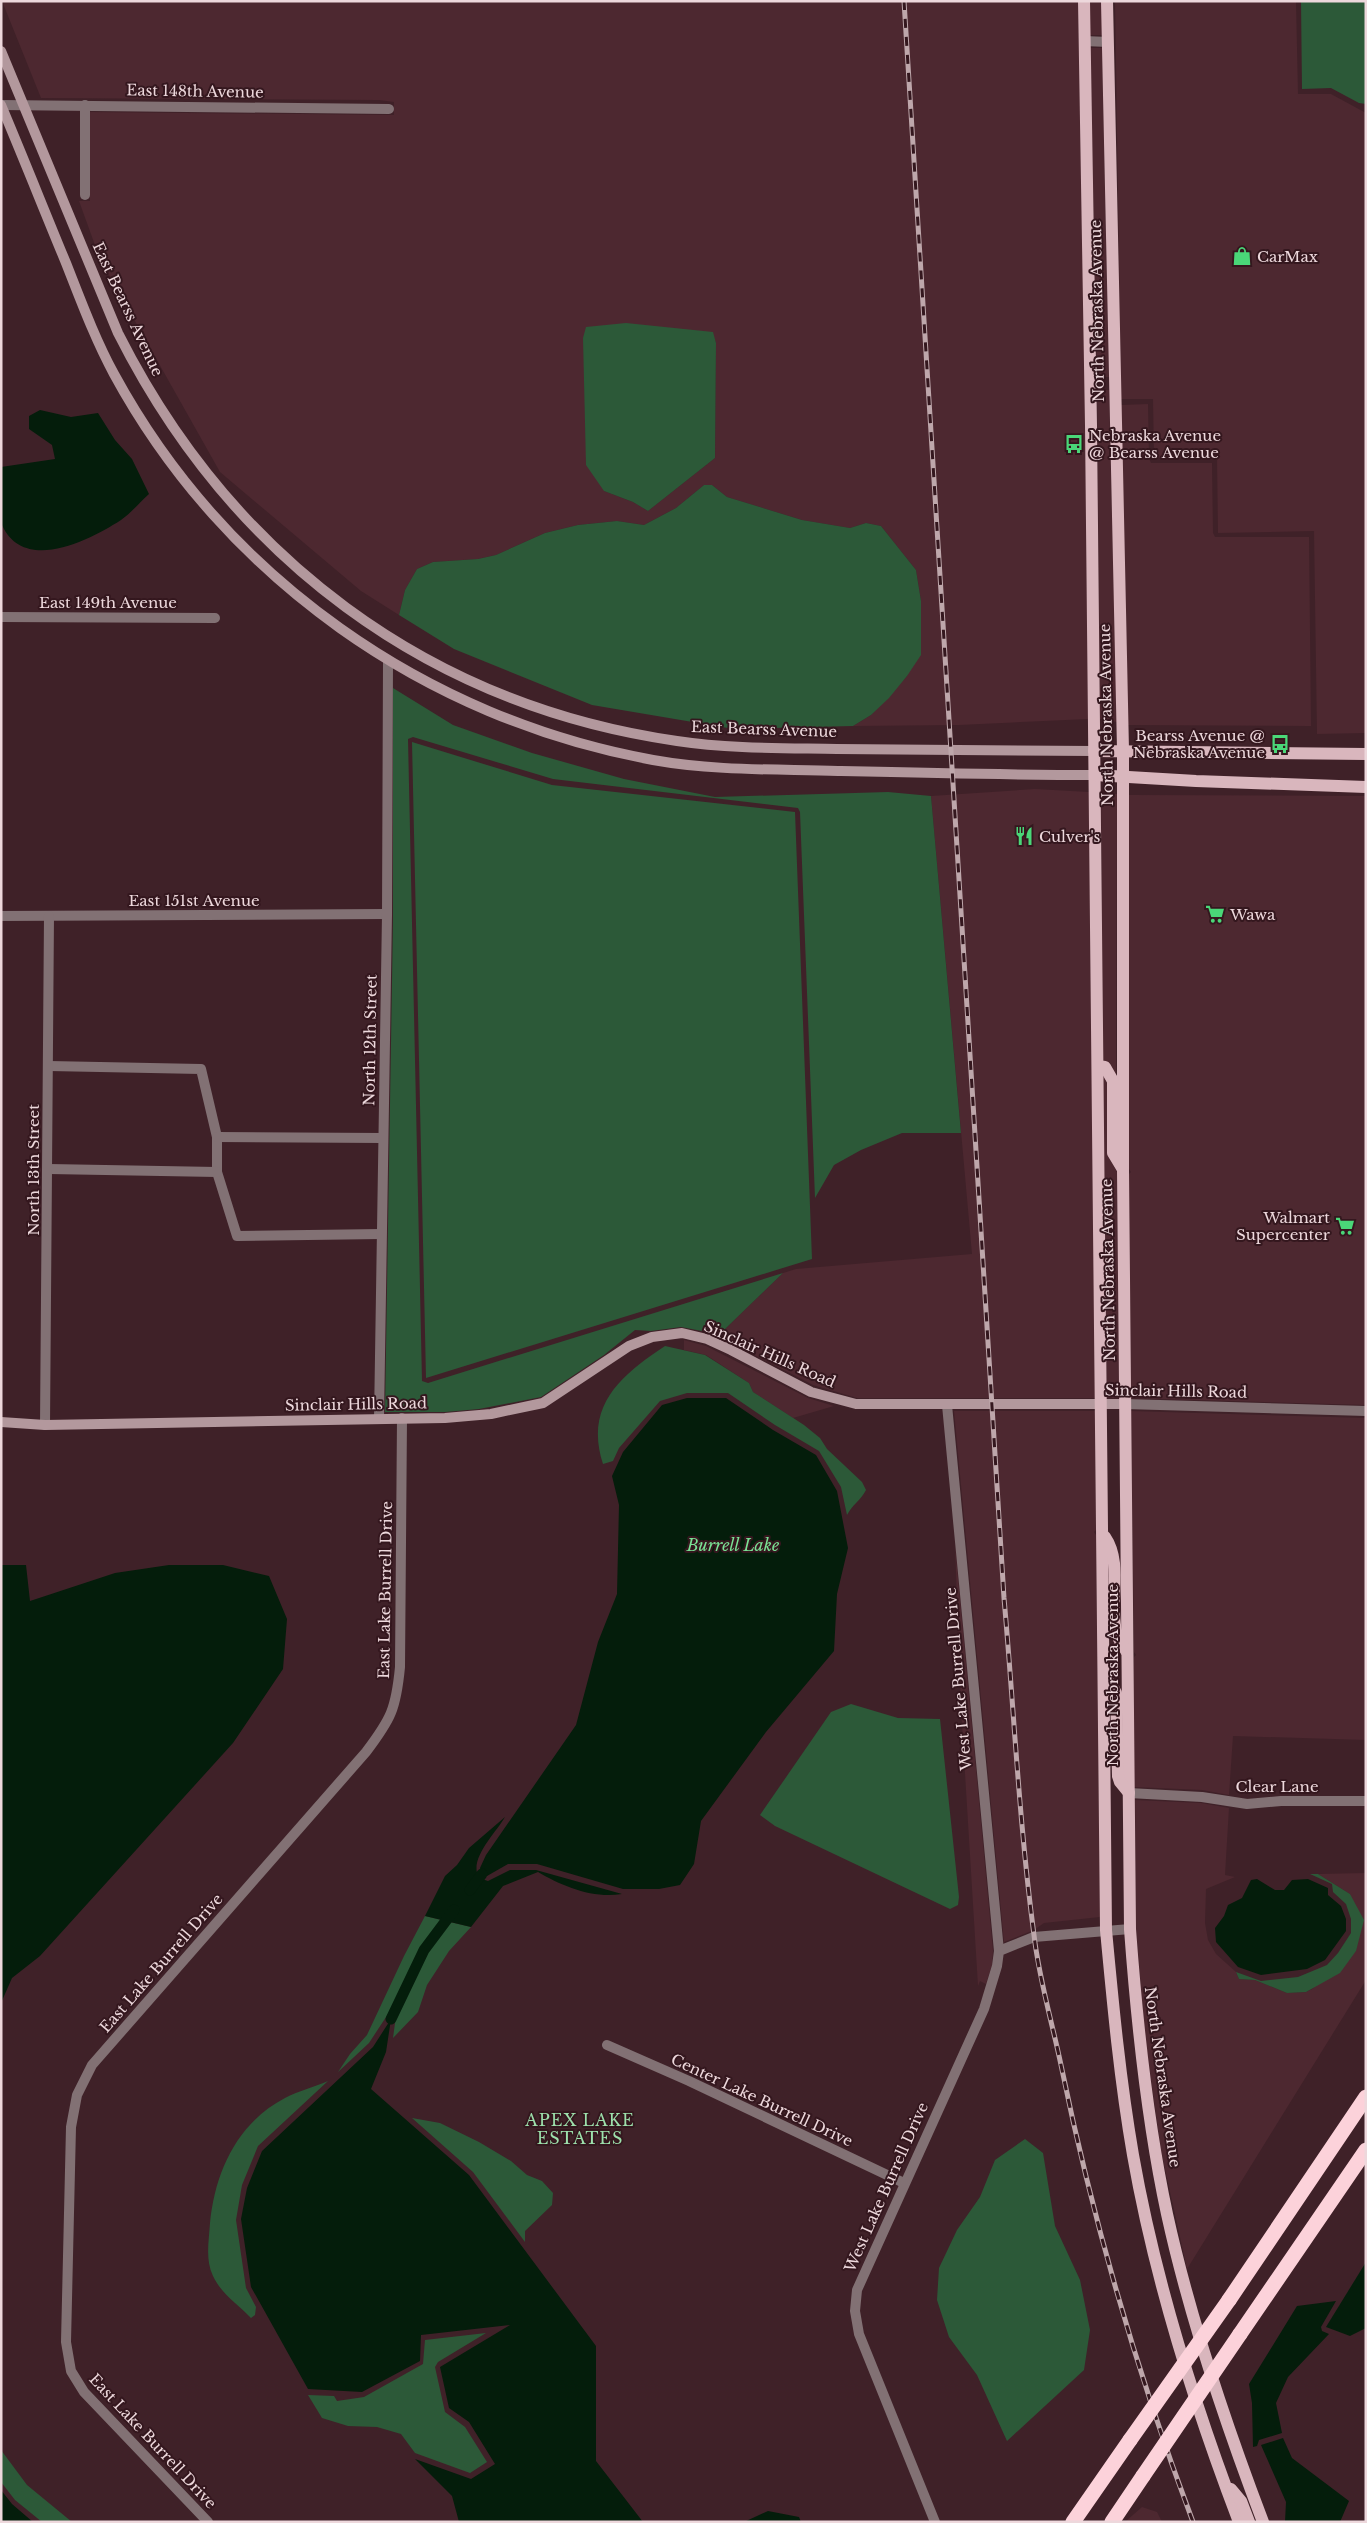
<svg xmlns="http://www.w3.org/2000/svg" width="1367" height="2523" viewBox="0 0 1367 2523" font-family="'Libre Baskerville',serif">
<style>
.built{fill:#4d2830;fill-rule:evenodd}
.green{fill:#2c5938}
.water{fill:#041d0b}
.lines{fill:none;stroke-linecap:round;stroke-linejoin:round}
.canal{stroke:#041d0b;stroke-width:11}
.street{stroke:#827174;stroke-width:10}
.secondary{stroke:#b3989d;stroke-width:10}
.primary{stroke:#d9b6bd;stroke-width:12}
.highway{stroke:#fcd2da;stroke-width:15}
.rail-casing{stroke:#bea7ab;stroke-width:5}
.rail{stroke:#34171e;stroke-width:3;stroke-dasharray:9;stroke-linecap:butt}
.highway-bridge{stroke:#fcd2da;stroke-width:15}
.labels{text-anchor:middle;dominant-baseline:central;stroke-width:4;stroke-linejoin:round;paint-order:stroke}
.street-label{font-size:15px;fill:#edd8dc;stroke:#34171e}
.poi-label{font-size:15px;fill:#edd8dc;stroke:#34171e;text-anchor:start}
.water-label{font-size:16px;font-style:italic;fill:#7ae295;stroke:#34171e}
.neighbourhood-label{font-size:16px;letter-spacing:1px;fill:#9de1ac;stroke:#34171e}
</style>
<rect width="100%" height="100%" fill="#3f2128"/>
<g class="built">
<path d="M2,1H1078L1085,384L1088,719L959,725L853,726L871,715L907,676L921,601L916,570L881,526L866,523L850,528L802,520L727,497L712,485H704L676,508L644,525L617,521L578,525L545,533L496,555L478,559L433,562L417,569L405,590L399,615L361,591L220,472L100,259L79,201H90V112L394,115V102L379,100L41,98ZM712,332L716,343L715,458L648,511L633,502L604,491Z"/>
<path d="M1089,1H1102V35H1090Z"/>
<path d="M1115,1H1296L1298,94H1331L1366,113V733L1317,734L1314,531L1218,533L1217,457L1154,458L1153,399H1121Z"/>
<path d="M1090,48H1102L1109,377H1097Z"/>
<path d="M1097,390H1109L1117,722L1100,719Z"/>
<path d="M1148,404L1149,458L1151,463H1212L1213,533L1215,537H1309L1311,726L1128,725L1121,405Z"/>
<path d="M1035,789L1089,792L1095,1398H857L813,1385L733,1344L702,1331L724,1330L783,1273L796,1269L972,1254L931,796Z"/>
<path d="M1101,793L1117,794L1116,1074L1110,1063L1103,1060Z"/>
<path d="M1129,795L1366,796V1405L1131,1398L1129,1174L1131,1172L1128,1168Z"/>
<path d="M1103,1075L1107,1083L1108,1156L1117,1172L1119,1398H1107Z"/>
<path d="M684,1340L706,1346L808,1398L834,1406L793,1418L753,1392L749,1383L706,1355L684,1350Z"/>
<path d="M954,1411H1095L1096,1530L1094,1532L1096,1535L1100,1917L1044,1923L1034,1930L1004,1942Z"/>
<path d="M1131,1411L1366,1418V1740L1233,1736L1229,1795L1202,1790L1134,1787V1657L1136,1655L1134,1652Z"/>
<path d="M955,1546L993,1951L992,1965L986,1984L980,1981L978,1986L961,1708Z"/>
<path d="M1135,1800L1201,1803L1229,1808L1225,1875L1235,1877L1206,1889L1205,1923L1208,1940L1216,1954L1236,1972L1239,1979L1255,1980L1287,1993L1306,1992L1312,1989L1356,1951L1350,1894L1318,1874L1366,1873V1980L1187,2269L1161,2151L1145,2037L1136,1929Z"/>
<path d="M1142,2507L1157,2512L1162,2522H1125Z"/>
</g>
<g class="green">
<path d="M1301,1H1366V104L1359,103L1331,88L1302,89Z"/>
<path d="M626,323L713,332L716,343L715,458L648,511L633,502L604,491L586,465L583,338L586,327Z"/>
<path d="M704,485H712L727,497L802,520L850,528L866,523L881,526L916,570L921,601V655L907,676L889,698L871,715L853,726L734,729L592,705L454,649L399,615L405,590L417,569L433,562L478,559L496,555L545,533L578,525L617,521L644,525L676,508Z"/>
<path d="M393,688L453,725L532,753L624,779L715,797L888,792L931,796L961,1133H902L861,1150L834,1165L815,1198L800,812L798,808L553,779L413,737L408,739L422,1381L428,1383L783,1273L724,1330L702,1331L681,1327L651,1331L635,1330L604,1355L541,1397L479,1409L445,1412H385L393,920Z"/>
<path d="M412,742L552,785L795,812L812,1259L426,1378Z"/>
<path d="M665,1346L705,1355L749,1383L753,1392L804,1425L820,1438L827,1449L862,1482L866,1490C861,1500 852,1505 847,1515L841,1487L819,1451L775,1425L728,1393H687L660,1401L619,1448L613,1461L603,1464C584,1406 621,1375 665,1346Z"/>
<path d="M851,1704L898,1718L940,1719L959,1897L958,1905L950,1909L775,1826L760,1815L831,1712Z"/>
<path d="M1310,1874H1318L1350,1894L1364,1920L1356,1951L1340,1973L1306,1992L1287,1993L1255,1980L1239,1979L1236,1972L1261,1981L1298,1977L1327,1965L1338,1953L1351,1933V1919L1346,1904L1333,1892L1332,1884Z"/>
<path d="M425,1916L471,1927L449,1951L427,1985L418,2012L393,2038L396,2016L394,2014H388L369,2043L338,2072L350,2054L367,2035L404,1956Z"/>
<path d="M328,2081L258,2146L242,2185L236,2220L246,2288L256,2307L255,2315L251,2318C238,2304 222,2295 213,2276C205,2259 209,2241 210,2223C215,2172 237,2123 285,2098C298,2091 314,2087 328,2081Z"/>
<path d="M412,2118L440,2123L479,2142L511,2161L527,2175L542,2181L553,2193L552,2205L525,2231V2242L473,2172Z"/>
<path d="M1025,2139L1043,2153L1055,2226L1080,2280L1090,2330L1084,2370L1007,2441L977,2375L949,2337L937,2300L939,2268L957,2230L980,2197L995,2160Z"/>
<path d="M486,2333L438,2362L435,2367L445,2412L465,2427L487,2462L470,2473L415,2453L401,2434L377,2427L348,2426L322,2418L308,2395L334,2396L337,2401L364,2397L423,2364L425,2340Z"/>
<path d="M1,2450L27,2485L72,2522H42L15,2500L1,2482Z"/>
</g>
<g class="water">
<path d="M40,410L71,417L98,413L115,440L132,459L149,494C140,502 131,513 121,520C90,540 24,574 2,525C0,513 1,481 1,467L55,459L52,445L29,429V416Z"/>
<path d="M687,1398H726L773,1430L816,1455L837,1491L848,1548L837,1594L834,1651L766,1732L701,1821L694,1864L680,1885L659,1889H623L537,1864H508L487,1876L482,1874L480,1868L486,1855L576,1725L598,1642L617,1594L619,1505L612,1476L623,1452L662,1405Z"/>
<path d="M1,1565H26L30,1601L115,1573L169,1565H223L269,1576L287,1619L283,1669L233,1743L40,1956L12,1978L1,2003Z"/>
<path d="M505,1817C496,1833 468,1859 479,1878L488,1881L510,1870H536L622,1894C593,1899 562,1886 538,1872L503,1886L471,1927L425,1916L445,1876L457,1865L469,1848Z"/>
<path d="M1257,1879L1275,1890H1284L1292,1880L1308,1879L1328,1888V1895L1341,1906L1346,1919V1931L1325,1960L1307,1969L1261,1975L1238,1967L1216,1942L1215,1928L1224,1916L1228,1905L1242,1898L1251,1880Z"/>
<path d="M391,2019L386,2052L371,2089L469,2175L596,2346V2461L643,2522H459L452,2496L415,2459L471,2479L495,2464L469,2422L449,2408L440,2367L510,2325L421,2335L420,2361L362,2392L308,2389L251,2287L241,2219L247,2188L262,2151L373,2047Z"/>
<path d="M1366,2262V2328L1350,2336L1326,2327Z"/>
<path d="M1336,2301L1321,2327L1322,2331L1329,2334L1288,2377L1276,2403L1282,2433L1259,2440L1257,2446L1253,2447L1252,2403L1249,2384L1297,2306Z"/>
<path d="M1283,2438L1292,2458L1349,2501L1340,2522H1285L1286,2502L1261,2445Z"/>
<path d="M1,2490L12,2504L33,2522H1Z"/>
<path d="M768,2511L799,2517L801,2522H744Z"/>
</g>
<g class="lines">
<g class="canal">
<path d="M470,1890L482,1874"/>
<path d="M391,2019L424,1950L454,1910"/>
</g>
<g class="street">
<path d="M1084,41L1108,42"/>
<path d="M1,105L389,109"/>
<path d="M85,105V195"/>
<path d="M1,617L215,618"/>
<path d="M1,916L387,914"/>
<path d="M49,1066L201,1069L217,1137V1172L237,1236L381,1234"/>
<path d="M217,1137L383,1138"/>
<path d="M49,1169L217,1172"/>
<path d="M1125,1404L1366,1411"/>
<path d="M947,1405L999,1951"/>
<path d="M379,1419L387,914L388,662"/>
<path d="M45,1425L49,916"/>
<path d="M1129,1793L1202,1797L1247,1804L1281,1801H1366"/>
<path d="M607,2045L689,2081L904,2183"/>
<path d="M208,2522L84,2392L71,2371L66,2342L71,2127L77,2095L92,2065L366,1752C391,1719 396,1709 400,1667L402,1418"/>
<path d="M935,2522L859,2334L855,2311L857,2290L984,2009L997,1966L999,1951L1034,1937L1130,1929"/>
</g>
<g class="secondary">
<path d="M1,51L118,333C231,557 427,705 677,741C730,749 784,748 837,749C923,750 1009,750 1094,751"/>
<path d="M1,105C23,157 44,210 66,263C81,301 95,339 114,374C225,578 426,719 653,760C714,771 776,769 838,771C924,773 1009,775 1095,775"/>
<path d="M1,1422L45,1425L445,1418L491,1414L543,1403L629,1346L652,1337L682,1333L707,1339L731,1350L811,1392L856,1404H1125"/>
</g>
<g class="primary">
<path d="M1084,1L1091,425L1106,1930C1113,2005 1120,2080 1133,2155C1155,2280 1194,2404 1239,2522"/>
<path d="M1107,1L1123,750V1170L1130,1929C1137,2025 1147,2121 1167,2214C1190,2319 1225,2422 1263,2522"/>
<path d="M1094,751L1366,754"/>
<path d="M1095,775L1196,781L1366,787"/>
<path d="M1098,1066L1105,1067L1113,1081V1153L1122,1168"/>
<path d="M1105,1537C1123,1563 1109,1602 1116,1631C1117,1638 1123,1646 1127,1652"/>
<path d="M1104,1681L1111,1684L1116,1693L1118,1776L1120,1782L1129,1793"/>
<path d="M1231,2489L1241,2501L1249,2522"/>
</g>
<g class="highway">
<path d="M1229,2300L1366,2097"/>
<path d="M1240,2334L1366,2150"/>
<path d="M1073,2522L1130,2440"/>
<path d="M1112,2522L1143,2476"/>
</g>
<g class="rail-casing">
<path id="rail" d="M904,1L1004,1598C1014,1710 1019,1823 1034,1935C1039,1979 1052,2022 1061,2065C1093,2221 1137,2373 1193,2522"/>
</g>
<use href="#rail" class="rail"/>
<g class="highway-bridge">
<path d="M1130,2440L1229,2300"/>
<path d="M1143,2476L1240,2334"/>
</g>
</g>
<defs>
<g id="shop-bare" transform="scale(1.5)"><path d="M-5-2.5h2.3a2.7 3.5 0 0 1 5.4 0H5L5.5 6h-11ZM-1.5-2.5h3a1.5 2.3 0 0 0-3 0Z" fill="#4ad778" stroke="#34171e" stroke-width="2.5" paint-order="stroke"/></g>
<g id="bus-bare" transform="scale(1.5)"><path d="M-5-6H5V4H4V6H2V4H-2V6H-4V4H-5ZM-3.5-4V0h7V-4ZM-3.5 1.2v1.5H-2V1.2ZM2 1.2v1.5H3.5V1.2Z" fill="#4ad778" stroke="#34171e" stroke-width="2.5" paint-order="stroke"/></g>
<g id="restaurant-bare" transform="scale(1.5)"><path d="M-5-6h1v4h1v-4h1v4h1v-4h1v5L-1.5 .5V6h-2V.5L-5-1ZM5-6V6H3V1.5H1.5Q1.5-4 5-6Z" fill="#4ad778" stroke="#34171e" stroke-width="2.5" paint-order="stroke"/></g>
<g id="supermarket-bare" transform="scale(1.5)"><path d="M-6-5.5h2.5l.6 2H6L4.5 2H-2.5L-4.4-4H-6ZM-1.5 3.2a1.3 1.3 0 1 0 .1 0ZM3 3.2a1.3 1.3 0 1 0 .1 0Z" fill="#4ad778" stroke="#34171e" stroke-width="2.5" paint-order="stroke"/></g>
</defs>
<g fill-rule="evenodd">
<use href="#shop-bare" x="1242" y="256"/>
<use href="#bus-bare" x="1074" y="444"/>
<use href="#bus-bare" x="1280" y="744"/>
<use href="#restaurant-bare" x="1024" y="836"/>
<use href="#supermarket-bare" x="1215" y="914"/>
<use href="#supermarket-bare" x="1345" y="1226"/>
</g>
<g class="labels">
<g class="street-label">
<text transform="translate(195 91) rotate(1)">East 148th Avenue</text>
<text transform="translate(128 309) rotate(65)">East Bearss Avenue</text>
<text transform="translate(1097 311) rotate(-91)">North Nebraska Avenue</text>
<text x="108" y="602">East 149th Avenue</text>
<text transform="translate(1106 715) rotate(-91)">North Nebraska Avenue</text>
<text transform="translate(764 729) rotate(2)">East Bearss Avenue</text>
<text x="194" y="900">East 151st Avenue</text>
<text transform="translate(370 1040) rotate(-89)">North 12th Street</text>
<text transform="translate(33 1170) rotate(-90)">North 13th Street</text>
<text transform="translate(1108 1270) rotate(-91)">North Nebraska Avenue</text>
<text transform="translate(770 1354) rotate(24)">Sinclair Hills Road</text>
<text transform="translate(1176 1391) rotate(1)">Sinclair Hills Road</text>
<text transform="translate(356 1404) rotate(-1)">Sinclair Hills Road</text>
<text transform="translate(385 1590) rotate(-89)">East Lake Burrell Drive</text>
<text transform="translate(1112 1675) rotate(-90)">North Nebraska Avenue</text>
<text transform="translate(958 1679) rotate(-95)">West Lake Burrell Drive</text>
<text x="1277" y="1786">Clear Lane</text>
<text transform="translate(161 1963) rotate(-49)">East Lake Burrell Drive</text>
<text transform="translate(1163 2077) rotate(82)">North Nebraska Avenue</text>
<text transform="translate(762 2100) rotate(25)">Center Lake Burrell Drive</text>
<text transform="translate(886 2187) rotate(-66)">West Lake Burrell Drive</text>
<text transform="translate(153 2441) rotate(47)">East Lake Burrell Drive</text>
</g>
<g class="poi-label">
<text x="1257" y="256">CarMax</text>
<text x="1089" y="435">Nebraska Avenue<tspan x="1089" dy="17">@ Bearss Avenue</tspan></text>
<text x="1265" y="735" text-anchor="end">Bearss Avenue @<tspan x="1265" dy="17">Nebraska Avenue</tspan></text>
<text x="1039" y="836">Culver's</text>
<text x="1230" y="914">Wawa</text>
<text x="1330" y="1217" text-anchor="end">Walmart<tspan x="1330" dy="17">Supercenter</tspan></text>
</g>
<g class="water-label">
<text x="733" y="1545">Burrell Lake</text>
</g>
<g class="neighbourhood-label">
<text x="580" y="2120">APEX LAKE<tspan x="580" dy="18">ESTATES</tspan></text>
</g>
</g>
<rect width="1367" height="2523" fill="none" stroke="#edd8dc" stroke-width="5"/>
</svg>
